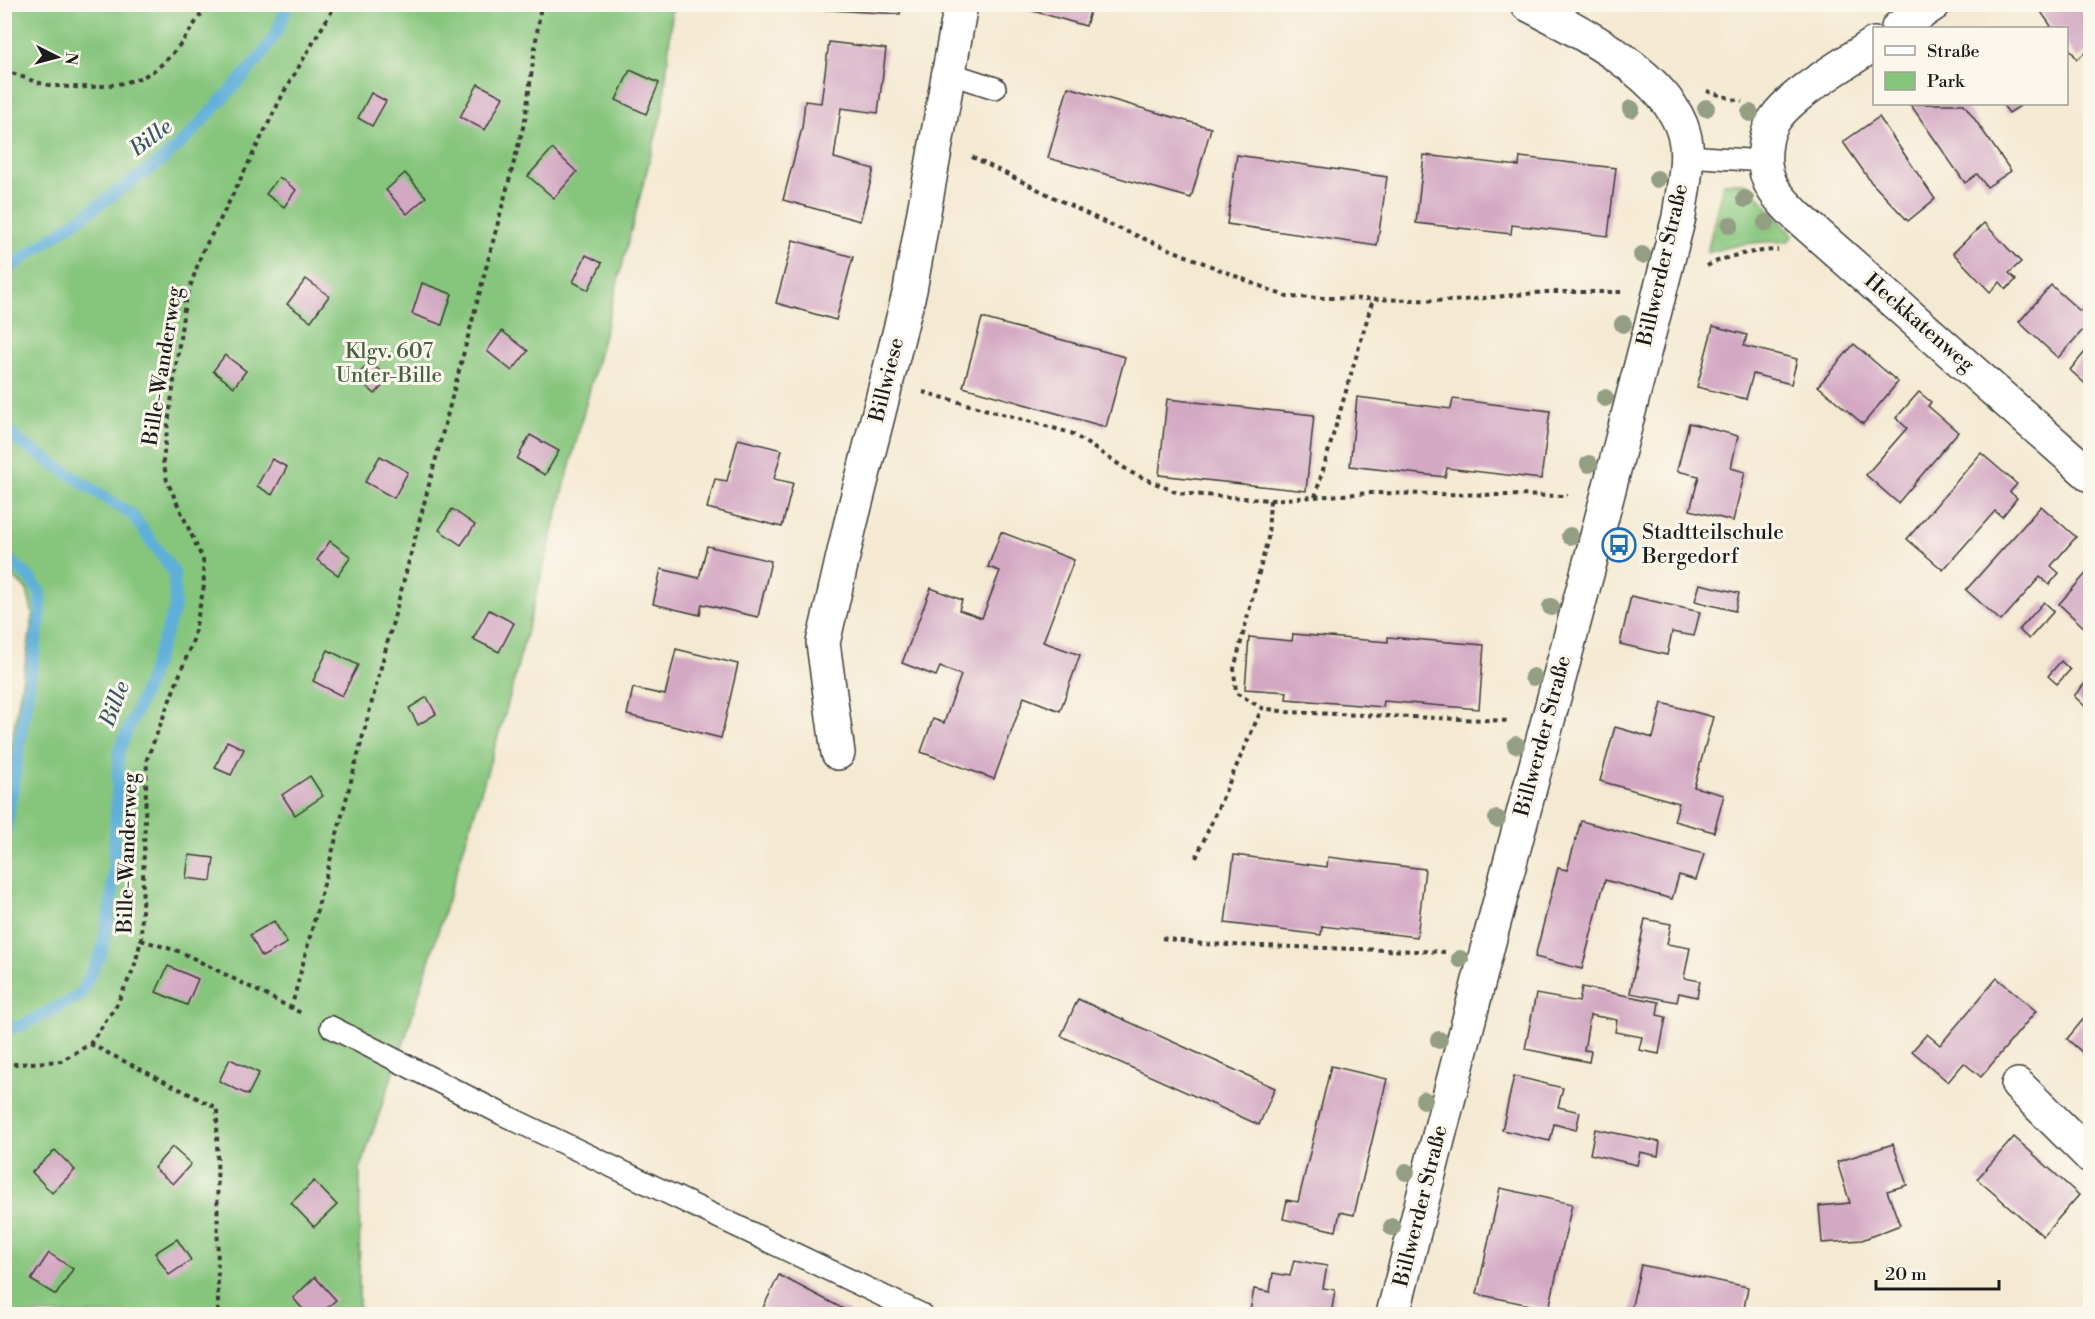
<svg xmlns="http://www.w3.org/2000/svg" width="2095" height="1319" viewBox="0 0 2095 1319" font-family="'Libre Bodoni',serif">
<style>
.green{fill:#85c57c;stroke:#50704c;stroke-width:1.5}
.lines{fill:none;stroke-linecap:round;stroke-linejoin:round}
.stream{stroke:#5fafd9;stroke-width:12}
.building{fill:#d3a8c3}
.service-casing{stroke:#3c3b37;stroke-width:24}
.minor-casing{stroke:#3c3b37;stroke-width:36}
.path{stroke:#3c3b37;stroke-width:4;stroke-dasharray:4.5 4.5;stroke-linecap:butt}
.service{stroke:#fff;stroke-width:21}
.minor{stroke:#fff;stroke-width:33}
.tree{fill:#949e83}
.labels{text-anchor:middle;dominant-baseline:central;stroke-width:6;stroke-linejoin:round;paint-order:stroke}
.street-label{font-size:21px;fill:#1c1c1c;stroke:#fbf7ec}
.park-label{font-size:21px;fill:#466042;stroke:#fbf7ec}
.poi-label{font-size:21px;fill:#1c1c1c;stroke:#fbf7ec;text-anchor:start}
.water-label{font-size:22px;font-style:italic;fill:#375768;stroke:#fbf7ec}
</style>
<rect width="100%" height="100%" fill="#fbf7ec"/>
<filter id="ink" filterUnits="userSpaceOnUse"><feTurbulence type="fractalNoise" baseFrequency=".0167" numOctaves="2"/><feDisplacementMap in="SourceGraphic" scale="12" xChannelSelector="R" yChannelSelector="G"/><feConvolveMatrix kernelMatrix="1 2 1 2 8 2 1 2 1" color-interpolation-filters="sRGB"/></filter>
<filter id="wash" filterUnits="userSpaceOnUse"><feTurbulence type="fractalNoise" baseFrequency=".008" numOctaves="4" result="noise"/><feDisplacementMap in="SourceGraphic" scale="24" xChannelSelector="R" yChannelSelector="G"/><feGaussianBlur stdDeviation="1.35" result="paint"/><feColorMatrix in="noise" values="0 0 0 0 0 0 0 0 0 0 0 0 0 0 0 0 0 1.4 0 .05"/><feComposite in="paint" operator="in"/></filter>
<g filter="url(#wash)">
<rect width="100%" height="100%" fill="#f4e9d2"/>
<g class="green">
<path d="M5,5H673L663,108L507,707L405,1039L360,1169L359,1314H5L4,789L33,616L27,590L4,569Z"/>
<path d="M1723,183H1747L1793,236L1787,242C1760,240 1733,245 1707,253Z"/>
</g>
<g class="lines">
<g class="stream">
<path d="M4,272L161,161L186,139L259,59L277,32L288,4"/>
<path d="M4,424L17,440L132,515L174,572L175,608L144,693L119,750L112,898L101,954L79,996L23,1025L4,1030"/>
<path d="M4,555L31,579L40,592L41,611L4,841"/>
</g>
</g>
<g id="blocks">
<g class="building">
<path d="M796,4H900V14L796,8Z"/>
<path d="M1020,4H1092L1086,26L1019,7Z"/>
<path d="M2046,4H2090V49L2077,59L2066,44V28H2048L2051,26L2039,9Z"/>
<path d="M829,42L886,49L878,113L841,108L834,158L874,169L860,221L783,200L802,128L805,101L821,103Z"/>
<path d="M630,70L659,83L646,114L616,100Z"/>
<path d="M478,84L503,97L485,130L460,117Z"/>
<path d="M1068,87L1211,128L1191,198L1048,158Z"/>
<path d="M371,93L386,101L372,126L358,118Z"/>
<path d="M1910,104H1964L2011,171L1987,187L1977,174L1965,183Z"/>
<path d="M2002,104H2023L2009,113Z"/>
<path d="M1879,117L1935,199L1908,221L1871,182L1843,142Z"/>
<path d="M552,149L577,172L554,198L528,176Z"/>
<path d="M1237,155L1387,177L1377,246L1227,224Z"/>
<path d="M1424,155L1519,166L1520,157L1616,168L1608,236L1512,225L1511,234L1416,223Z"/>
<path d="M405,173L426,197L407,214L386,190Z"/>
<path d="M279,177L296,190L284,207L266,194Z"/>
<path d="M1984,223L2021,262L2009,273L2016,280L2006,289L2000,282L1990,292L1953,253Z"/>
<path d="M793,240L853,257L836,320L776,303Z"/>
<path d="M586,255L602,263L588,290L573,282Z"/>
<path d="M306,279L329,296L311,321L287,304Z"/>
<path d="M422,283L452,294L442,325L412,314Z"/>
<path d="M2051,285L2080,311L2090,299V322L2058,358L2019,322Z"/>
<path d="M982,318L1125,357L1106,427L963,387Z"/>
<path d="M1713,326L1747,335L1744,346L1797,359L1791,384L1753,374L1746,399L1697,387Z"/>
<path d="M502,331L528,351L512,371L487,351Z"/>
<path d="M1854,344L1898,382L1863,424L1818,386Z"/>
<path d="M2090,346V388L2070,370Z"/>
<path d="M225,355L246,371L234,387L213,371Z"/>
<path d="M370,362L389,379L375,394L356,377Z"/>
<path d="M1919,392L1931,402L1928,406L1958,432L1898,503L1866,475L1907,428L1896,418Z"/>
<path d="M1357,397L1451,409L1453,399L1550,411L1541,479L1447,468L1445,477L1350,466Z"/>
<path d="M1167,399L1314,415L1306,491L1159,475Z"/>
<path d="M1689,423L1738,436L1731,468L1745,472L1733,521L1690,510L1699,476L1677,471Z"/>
<path d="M530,435L559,451L545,475L517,459Z"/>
<path d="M738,439L782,450L774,479L793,483L782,527L707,508L715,479L727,481Z"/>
<path d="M1981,453L2017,484L2010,492L2017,498L2002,517L1995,511L1943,570L1907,539Z"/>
<path d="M380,456L408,472L394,498L365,482Z"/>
<path d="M272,459L287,467L272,495L257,486Z"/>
<path d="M2041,506L2076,537L2051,566L2059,573L2049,585L2040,577L2001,621L1966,590Z"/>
<path d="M452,509L475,525L461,545L439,530Z"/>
<path d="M1001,532L1074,560L1043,642L1080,655L1060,711L1024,697L994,779L921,752L933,719L944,723L961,675L940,667L936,676L902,663L931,588L962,600L959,610L982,618L1000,571L988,567Z"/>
<path d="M330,541L351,557L338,575L317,560Z"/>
<path d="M707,546L771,561L758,617L702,604L700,615L653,604L661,569L699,578Z"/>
<path d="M2090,569V633L2059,604Z"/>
<path d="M1700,584L1739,593L1735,611L1695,601Z"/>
<path d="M1631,596L1700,612L1694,636L1672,632L1667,655L1620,644Z"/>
<path d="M2044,602L2054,611L2029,639L2019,630Z"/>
<path d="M489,610L514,623L499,652L473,639Z"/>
<path d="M1293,634L1388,642V637L1484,645L1479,709L1384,701L1383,707L1286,699L1287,692L1245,689L1249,637L1292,641Z"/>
<path d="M676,649L738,664L721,738L627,715L633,688L665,695Z"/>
<path d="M328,650L358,665L342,696L313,681Z"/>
<path d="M2061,661L2070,670L2057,684L2048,676Z"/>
<path d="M2090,678V711L2074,696Z"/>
<path d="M427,697L436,714L418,725L409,708Z"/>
<path d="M1662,703L1713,717L1694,787L1724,795L1714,832L1674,821L1679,803L1600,781L1615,727L1653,738Z"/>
<path d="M227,741L244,749L231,775L215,768Z"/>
<path d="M310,776L323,796L295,815L282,795Z"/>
<path d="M1581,821L1704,854L1696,880L1679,875L1672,899L1605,880L1582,969L1535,957L1558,868L1567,870Z"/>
<path d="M189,855L214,858L211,881L186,878Z"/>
<path d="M1234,855L1327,867L1328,857L1425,869L1417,937L1322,926L1321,935L1225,923Z"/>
<path d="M1645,919L1671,924L1667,944L1690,948L1684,978L1700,981L1697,997L1679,993L1677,1002L1630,993Z"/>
<path d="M274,921L287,943L262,957L250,935Z"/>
<path d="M168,966L198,979L187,1005L156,992Z"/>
<path d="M1997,978L2036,1011L1981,1077L1964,1063L1948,1082L1912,1051L1927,1034L1940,1045Z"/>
<path d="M1582,987L1659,1002L1657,1015L1666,1017L1659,1054L1639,1050L1642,1037L1615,1032L1617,1020L1590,1015L1584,1050L1591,1051L1589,1062L1525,1049L1536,994L1579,1002Z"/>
<path d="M1078,999L1275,1088L1259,1125L1061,1036Z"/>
<path d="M2090,1011V1059L2067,1039Z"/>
<path d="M230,1059L259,1073L248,1095L219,1081Z"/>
<path d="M1331,1066L1387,1079L1354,1215L1340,1212L1336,1231L1283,1219L1287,1200L1298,1202Z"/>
<path d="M1514,1076L1563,1088L1558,1107L1580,1112L1576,1130L1554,1124L1550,1141L1502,1130Z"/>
<path d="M1595,1129L1660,1142L1658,1156L1640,1152L1637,1165L1590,1154Z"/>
<path d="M2014,1137L2079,1195L2043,1236L1977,1179Z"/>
<path d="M1893,1144L1907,1185L1887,1191L1900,1225L1862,1240L1822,1243L1819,1206L1850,1203L1837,1162Z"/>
<path d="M172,1147L191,1164L173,1184L154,1168Z"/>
<path d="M55,1150L75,1170L52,1193L32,1172Z"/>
<path d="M314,1181L337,1205L314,1227L291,1203Z"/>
<path d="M1500,1188L1572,1204L1549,1309L1477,1294Z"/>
<path d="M177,1239L191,1260L169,1275L155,1253Z"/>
<path d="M49,1253L73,1269L56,1295L31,1280Z"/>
<path d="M1294,1260L1327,1266L1323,1288L1335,1290L1331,1314H1266L1250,1311L1254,1289L1270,1292L1273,1273L1290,1276Z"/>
<path d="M1641,1265L1748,1287L1743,1314H1630Z"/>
<path d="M779,1275L853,1314H760Z"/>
<path d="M315,1277L336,1300L320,1314H307L293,1298Z"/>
</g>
</g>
</g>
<g filter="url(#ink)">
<use href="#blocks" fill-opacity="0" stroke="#3c3b37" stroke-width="1.5"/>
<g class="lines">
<g class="service-casing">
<g id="service">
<path d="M949,73L995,88"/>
<path d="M1686,156L1764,161"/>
<path d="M331,1027L502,1114L921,1314"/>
</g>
</g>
<g class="minor-casing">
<g id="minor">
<path d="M1898,28L1934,4"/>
<path d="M1874,44C1847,63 1792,93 1775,119C1768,128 1766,139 1765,150C1762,181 1777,197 1798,217L2090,475"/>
<path d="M838,753L823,643L850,526L910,290L961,4"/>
<path d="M2018,1085L2090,1156"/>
<path d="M1393,1314L1490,938L1596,540L1679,217C1682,191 1691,159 1684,134C1669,76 1578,30 1527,4"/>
</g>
</g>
<g class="path">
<path d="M4,70C21,76 39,85 57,86C86,89 133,87 156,69C178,52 192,27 208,4"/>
<path d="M1707,91L1742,102"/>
<path d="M972,157L1108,224L1287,297L1453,301L1546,292H1621"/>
<path d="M1707,266C1728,255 1753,251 1778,250"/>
<path d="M923,392L1071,433L1132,473L1178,493L1270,500L1371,493L1568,496"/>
<path d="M1315,497L1373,299"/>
<path d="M1270,500L1268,538L1234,669L1236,693L1262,708L1287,712L1510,721"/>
<path d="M1196,858L1262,708"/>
<path d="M1162,938L1202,944L1448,952"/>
<path d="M141,940L181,952L303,1014"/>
<path d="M291,1009L525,120L541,4"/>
<path d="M90,1044L217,1108L218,1314"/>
<path d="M4,1065L61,1061L90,1044L116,1006L134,968L141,940L147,759L193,640L204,586L203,560L167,481L163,460L185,302L202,252L221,218L285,90L336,4"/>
</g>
<use href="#service" class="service"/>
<use href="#minor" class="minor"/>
</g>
<g class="tree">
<circle cx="1706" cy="108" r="9"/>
<circle cx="1631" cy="109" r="9"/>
<circle cx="1750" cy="113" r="9"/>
<circle cx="1657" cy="179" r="9"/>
<circle cx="1745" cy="199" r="9"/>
<circle cx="1766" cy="223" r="9"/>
<circle cx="1730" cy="225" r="9"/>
<circle cx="1642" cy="255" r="9"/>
<circle cx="1623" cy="324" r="9"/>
<circle cx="1605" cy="398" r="9"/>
<circle cx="1589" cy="464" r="9"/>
<circle cx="1570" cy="536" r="9"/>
<circle cx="1551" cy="607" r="9"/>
<circle cx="1533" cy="677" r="9"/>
<circle cx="1516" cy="745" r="9"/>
<circle cx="1497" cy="819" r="9"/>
<circle cx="1460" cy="959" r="9"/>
<circle cx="1439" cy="1040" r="9"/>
<circle cx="1424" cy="1100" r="9"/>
<circle cx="1406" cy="1172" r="9"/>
<circle cx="1392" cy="1227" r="9"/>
</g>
</g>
<defs>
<g id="bus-ring" transform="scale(1.725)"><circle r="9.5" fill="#fbf7ec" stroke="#1f6fb2" stroke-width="1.5"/><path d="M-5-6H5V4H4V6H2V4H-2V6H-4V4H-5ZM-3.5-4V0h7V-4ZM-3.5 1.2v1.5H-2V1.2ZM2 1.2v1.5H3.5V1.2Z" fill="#1f6fb2"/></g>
</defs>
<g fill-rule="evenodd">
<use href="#bus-ring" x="1619" y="545"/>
</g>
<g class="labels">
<g class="street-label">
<text transform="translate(1663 265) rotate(-77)">Billwerder Straße</text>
<text transform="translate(1919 323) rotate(41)">Heckkatenweg</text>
<text transform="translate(163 366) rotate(-81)">Bille-Wanderweg</text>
<text transform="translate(887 380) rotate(-76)">Billwiese</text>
<text transform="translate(1543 736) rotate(-75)">Billwerder Straße</text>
<text transform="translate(128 853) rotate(-88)">Bille-Wanderweg</text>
<text transform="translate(1421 1206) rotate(-76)">Billwerder Straße</text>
</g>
<g class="park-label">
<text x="389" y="352">Klgv. 607<tspan x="389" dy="24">Unter-Bille</tspan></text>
</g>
<g class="poi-label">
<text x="1642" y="533">Stadtteilschule<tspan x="1642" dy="24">Bergedorf</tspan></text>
</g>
<g class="water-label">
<text transform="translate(151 138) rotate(-37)">Bille</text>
<text transform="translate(115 704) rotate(-69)">Bille</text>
</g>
</g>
<rect width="2095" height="1319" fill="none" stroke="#fbf7ec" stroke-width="24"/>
<rect x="1873" y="27" width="195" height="78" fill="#fbf7ec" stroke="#a29f99" stroke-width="1.5"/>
<rect x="1885" y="46" width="30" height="9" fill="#ffffff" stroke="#a29f99" stroke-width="1.5"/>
<text x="1927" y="57" font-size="18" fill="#1c1c1c">Straße</text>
<rect x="1885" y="72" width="30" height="18" fill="#85c57c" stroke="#a29f99" stroke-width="1.5"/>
<text x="1927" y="87" font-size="18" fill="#1c1c1c">Park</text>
<g transform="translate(57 57) rotate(96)" stroke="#fbf7ec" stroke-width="4.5" paint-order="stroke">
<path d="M0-4.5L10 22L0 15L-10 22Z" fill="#1c1c1c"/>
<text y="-9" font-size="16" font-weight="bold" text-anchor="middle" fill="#1c1c1c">N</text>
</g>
<path d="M1876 1280v9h123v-9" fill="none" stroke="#1c1c1c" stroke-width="3"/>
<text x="1885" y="1280" font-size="18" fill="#1c1c1c" stroke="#fbf7ec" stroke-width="4.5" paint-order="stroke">20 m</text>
</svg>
